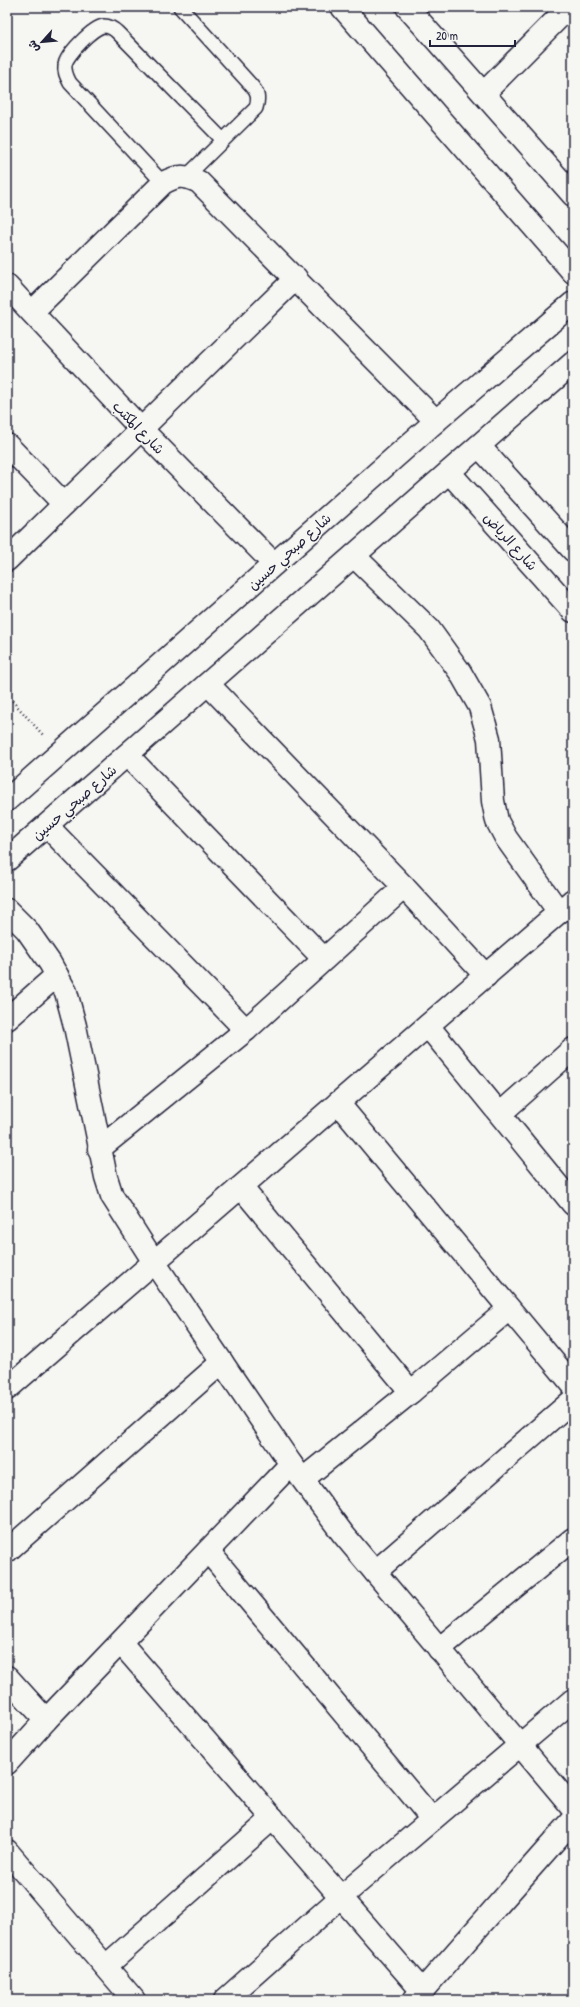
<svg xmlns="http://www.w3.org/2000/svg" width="580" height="2007" viewBox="0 0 580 2007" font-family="'Patrick Hand','Playpen Sans Arabic',sans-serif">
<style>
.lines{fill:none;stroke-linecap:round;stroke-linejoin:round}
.lane-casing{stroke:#22223b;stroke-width:16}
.street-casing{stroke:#22223b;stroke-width:25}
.secondary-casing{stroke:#22223b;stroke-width:25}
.path{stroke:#22223b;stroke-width:2.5;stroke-dasharray:1 3;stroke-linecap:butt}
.lane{stroke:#f6f6f2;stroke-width:13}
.street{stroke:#f6f6f2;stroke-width:22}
.secondary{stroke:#f6f6f2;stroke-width:22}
.labels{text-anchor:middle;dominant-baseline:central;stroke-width:3;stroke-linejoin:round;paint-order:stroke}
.street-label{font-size:14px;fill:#22223b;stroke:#f6f6f2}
</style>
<rect width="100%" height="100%" fill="#f6f6f2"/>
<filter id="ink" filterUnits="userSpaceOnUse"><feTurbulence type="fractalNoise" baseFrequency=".025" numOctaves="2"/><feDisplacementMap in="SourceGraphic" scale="8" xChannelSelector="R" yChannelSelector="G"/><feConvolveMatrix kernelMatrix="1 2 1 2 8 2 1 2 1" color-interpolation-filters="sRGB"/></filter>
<g filter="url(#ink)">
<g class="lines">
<g class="lane-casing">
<g id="lane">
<path d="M180,7L251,85C258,93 259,98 256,108L187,176"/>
<path d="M163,183L70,83C67,77 64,72 65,65C66,55 93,27 104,26C110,26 114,29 118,33L223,140"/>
</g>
</g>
<g class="street-casing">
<g id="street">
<path d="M342,7L573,272"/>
<path d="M407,7L573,195"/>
<path d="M484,93L569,7"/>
<path d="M7,286L141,429L274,564"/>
<path d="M32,312L163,183C178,175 184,175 199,182L436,421"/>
<path d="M7,445L64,504"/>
<path d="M479,446L573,550"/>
<path d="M449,472L573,611"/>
<path d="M354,556L429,629L460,672L480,707L489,739L493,801L497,821L506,838L559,912"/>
<path d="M7,560L296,278"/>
<path d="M208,684L404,887L486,976"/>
<path d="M127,755L324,959"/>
<path d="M47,826L246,1030"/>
<path d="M7,910L27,930L50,963L66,992L75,1026L106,1177L112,1196L154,1262L291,1464L343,1534L573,1808"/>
<path d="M7,1019L57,975"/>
<path d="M428,1026L573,1204"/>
<path d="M338,1103L573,1385"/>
<path d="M501,1113L573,1049"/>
<path d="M99,1149L246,1030L404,887"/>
<path d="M241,1187L411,1392"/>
<path d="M7,1389L573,900"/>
<path d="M303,1479L411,1392L509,1309"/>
<path d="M7,1551L222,1362"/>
<path d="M208,1551L432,1819"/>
<path d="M375,1572L573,1400"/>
<path d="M121,1643L423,1992"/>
<path d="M439,1649L573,1539"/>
<path d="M7,1677L46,1720"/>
<path d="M7,1763L46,1720L291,1464"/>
<path d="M7,1851L134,2000"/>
<path d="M106,1966L273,1818"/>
<path d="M225,2000L341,1897L573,1700"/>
<path d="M414,2000L573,1820"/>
</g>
</g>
<g class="secondary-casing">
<g id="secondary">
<path d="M7,800L436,421L573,303"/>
<path d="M7,860L573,363"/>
</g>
</g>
<path class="path" d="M7,695L43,735"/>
<use href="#lane" class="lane"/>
<use href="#street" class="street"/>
<use href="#secondary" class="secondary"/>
</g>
</g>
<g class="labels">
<g class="street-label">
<text transform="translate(139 427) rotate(46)">شارع المكتب</text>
<text transform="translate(511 541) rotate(48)">شارع الرياض</text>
<text transform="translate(289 551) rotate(-42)">شارع صبحي حسين</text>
<text transform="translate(74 802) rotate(-41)">شارع صبحي حسين</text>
</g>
</g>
<rect width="580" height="2007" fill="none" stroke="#f6f6f2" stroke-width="24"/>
<rect x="12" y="12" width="556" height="1983" fill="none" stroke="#22223b" stroke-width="1.5" filter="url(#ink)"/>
<g transform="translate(42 42) rotate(243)" stroke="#f6f6f2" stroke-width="3" paint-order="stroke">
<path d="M0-3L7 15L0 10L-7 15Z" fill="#22223b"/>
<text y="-6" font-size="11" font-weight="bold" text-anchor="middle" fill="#22223b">ش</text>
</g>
<path d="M430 40v6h85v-6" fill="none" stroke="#22223b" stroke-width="2"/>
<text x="436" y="40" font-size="12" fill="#22223b" stroke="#f6f6f2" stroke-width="3" paint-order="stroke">20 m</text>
</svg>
